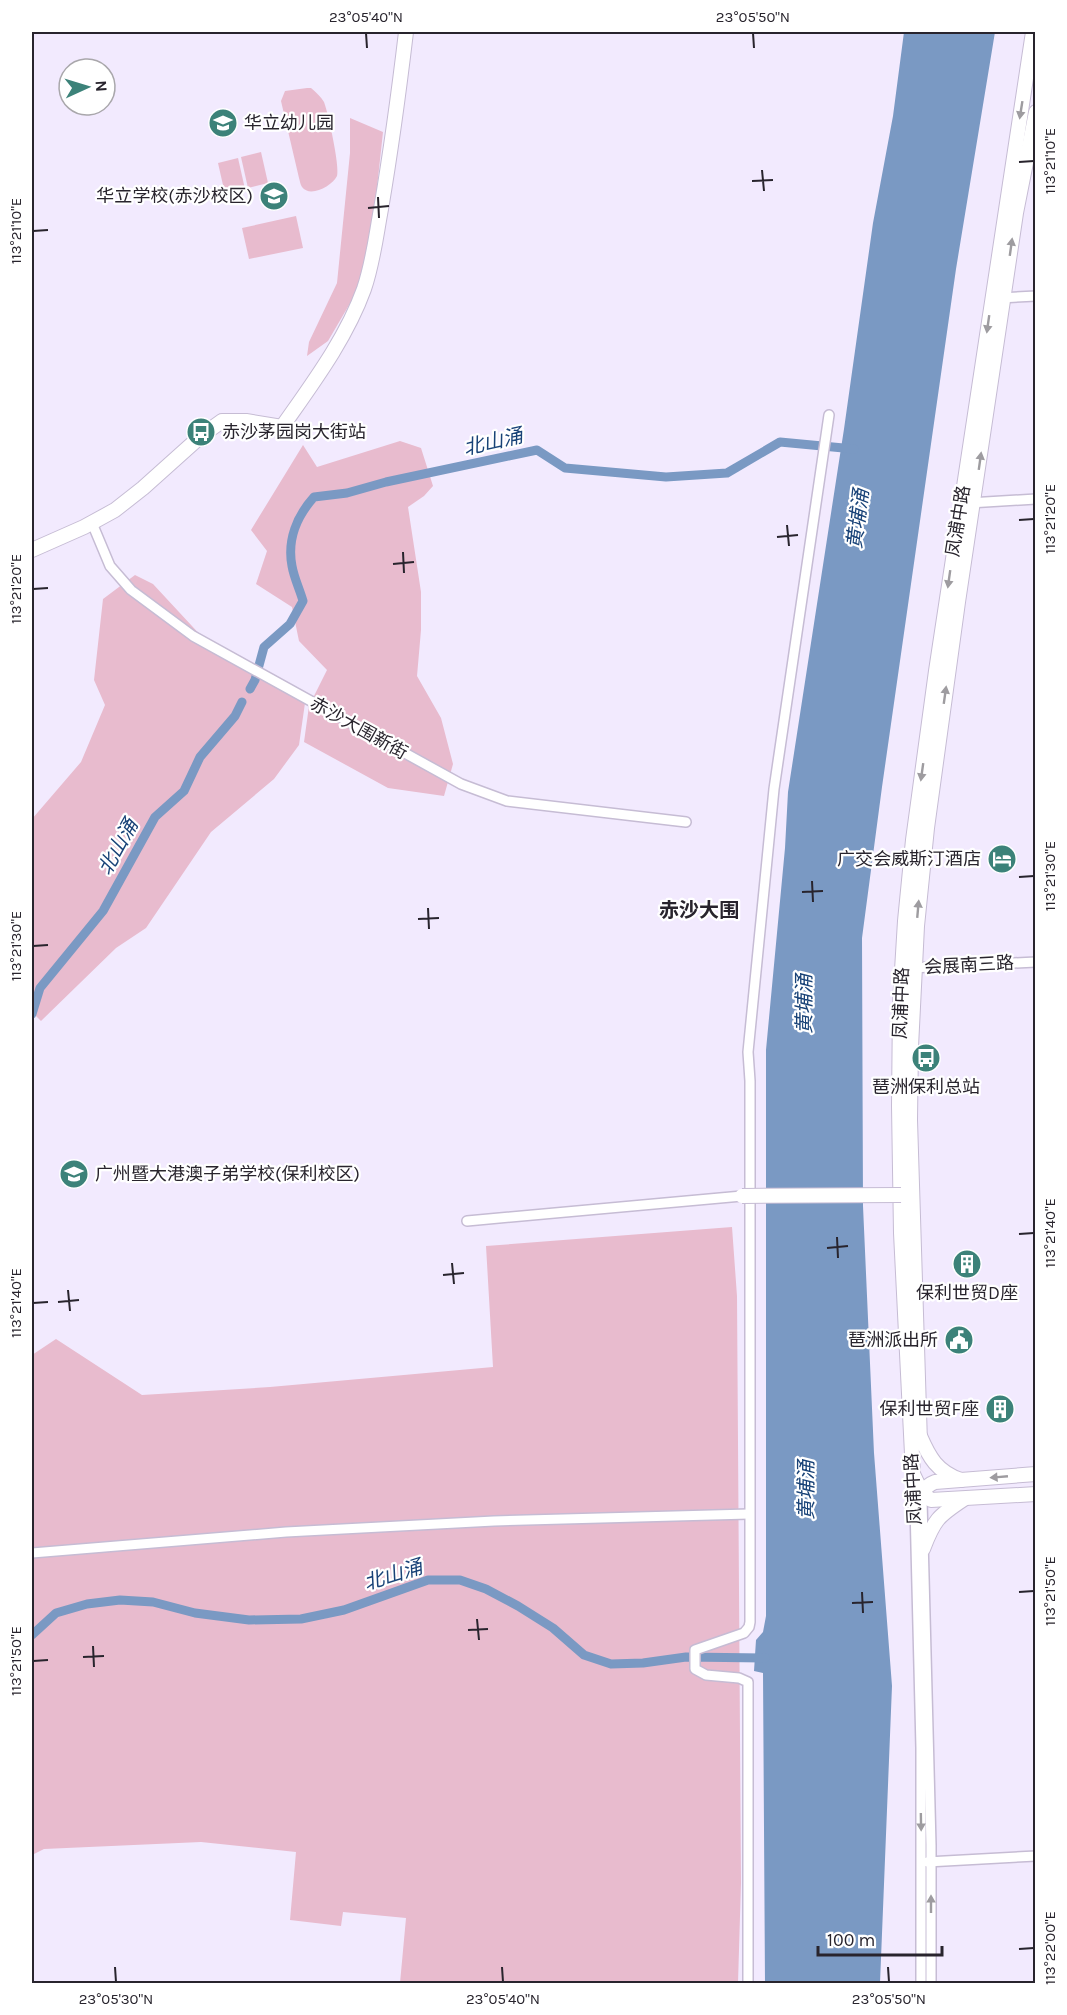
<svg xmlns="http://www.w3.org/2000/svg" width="1067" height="2015" viewBox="0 0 1067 2015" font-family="Karla,'Noto Sans SC',sans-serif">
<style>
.green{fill:#e8bbce}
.water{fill:#7a99c3}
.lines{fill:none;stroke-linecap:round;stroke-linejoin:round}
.canal{stroke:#7a99c3;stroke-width:9}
.street-casing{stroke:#c6bcd4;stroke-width:12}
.secondary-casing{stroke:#c6bcd4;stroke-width:16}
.street{stroke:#fff;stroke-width:9}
.secondary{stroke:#fff;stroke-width:14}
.secondary-bridge-casing{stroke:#c6bcd4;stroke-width:16;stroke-linecap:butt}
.secondary-bridge{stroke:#fff;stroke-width:14}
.oneway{fill:#9e9ca0}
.ticks{fill:none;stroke:#28242d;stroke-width:2}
.labels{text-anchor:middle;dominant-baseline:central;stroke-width:4.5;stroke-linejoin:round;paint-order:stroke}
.poi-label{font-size:18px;fill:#28242d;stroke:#fff;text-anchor:end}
.street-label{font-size:18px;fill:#28242d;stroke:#fff}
.water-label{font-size:20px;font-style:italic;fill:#184277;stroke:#fff}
.neighbourhood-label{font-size:20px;font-weight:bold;fill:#28242d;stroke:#fff}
.neatline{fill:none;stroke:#28242d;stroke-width:2}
.ticks-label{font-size:15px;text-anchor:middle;fill:#28242d}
</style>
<rect width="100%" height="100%" fill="#f2eafe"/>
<g class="green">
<path d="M307,88H311C316,92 321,97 324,102C328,112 340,167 337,176C332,186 310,198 302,187C300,184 300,181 299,178L281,101L285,91Z"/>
<path d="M350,118L383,132L374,215L359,288L328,341L307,356L309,342L337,283L350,153Z"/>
<path d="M261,152L268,183L248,188L241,157Z"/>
<path d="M238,158L245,189L225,194L218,163Z"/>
<path d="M296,216L303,248L249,259L242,228Z"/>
<path d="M400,441L421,448L433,486L424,496L408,507L421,592V630L417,676L441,718L453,764L444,796L388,788L304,742L309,706L327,670L299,641L292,607L256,584L267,551L251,530L303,445L317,467Z"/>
<path d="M135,575L153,584L217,653L305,703L299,745L274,779L211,832L146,928L116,948L41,1021L32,1012V819L81,762L105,705L94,680L103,599Z"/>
<path d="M732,1227L737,1296L741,1883L738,1983H400L406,1918L343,1912L341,1926L290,1920L296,1852L201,1842L44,1849L32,1855V1355L56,1339L142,1395L270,1387L493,1367L486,1246Z"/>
</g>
<path class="water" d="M904,32H995L956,269L882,787L862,938L863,1206L874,1453L892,1686L880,1983H765L763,1673L754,1671L756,1640L763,1632L766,1616V1050L785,848L788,792L844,429L873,223L893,116Z"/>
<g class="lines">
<g class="canal">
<path d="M250,689L255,680L264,647L290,624L303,601C300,590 294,578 292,566C287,540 297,516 314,497L347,493L386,482L537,450L565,468L666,477L727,473L780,442L854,449"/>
<path d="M32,1014L40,988L103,911L155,817L184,791L200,757L235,716L242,702"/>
<path d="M32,1635L56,1613L87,1604L120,1600L153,1602L195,1613L249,1620L301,1619L344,1610L428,1580H460L486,1589L518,1606L553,1628L584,1655L611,1664L643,1663L686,1657L765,1658"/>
</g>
<g class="street-casing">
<g id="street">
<path d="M1000,298L1036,296"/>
<path d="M969,503L1036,499"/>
<path d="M92,523L110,566L131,590L193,636L461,784L507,801L686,822"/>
<path d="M911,968L1036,962"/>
<path d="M467,1221L742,1196"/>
<path d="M922,1500L931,1845V1984"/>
<path d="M915,1506L921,1748V1984"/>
<path d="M32,1553L286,1532L494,1521L749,1514"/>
<path d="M927,1862L1036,1856"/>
<path d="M748,1984V1682L739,1678L706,1675L695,1669V1650L744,1633L749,1627L750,1622V1081L748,1052L774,789L829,415"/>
</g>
</g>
<g class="secondary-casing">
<g id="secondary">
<path d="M1033,32L936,671L913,840L905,921L900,1003L899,1106L901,1233L913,1474L922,1493L931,1500L1036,1494"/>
<path d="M32,550L84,527L115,510L143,488L201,436L222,421H246L282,427C312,384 346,339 364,289C373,263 376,236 381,209C391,150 399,91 406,32"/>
<path d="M920,1436C929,1457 937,1472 961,1480"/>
<path d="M920,1443L910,1120L911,1047L917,926L927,828L958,602L1016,213L1036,112"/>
<path d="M915,1511C919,1499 922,1487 935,1482L1036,1474"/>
<path d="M923,1549C934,1520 938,1516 964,1499"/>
</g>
</g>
<use href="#street" class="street"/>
<use href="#secondary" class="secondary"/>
<g class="secondary-bridge-casing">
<path id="secondary-bridge" d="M742,1196L901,1195"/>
</g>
<use href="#secondary-bridge" class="secondary-bridge"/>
</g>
<defs><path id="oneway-solid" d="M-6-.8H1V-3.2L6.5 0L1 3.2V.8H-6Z" transform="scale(1.5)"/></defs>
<g class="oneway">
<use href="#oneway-solid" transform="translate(1021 110) rotate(99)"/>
<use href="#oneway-solid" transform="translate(1011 247) rotate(-82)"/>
<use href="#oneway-solid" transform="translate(988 324) rotate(98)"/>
<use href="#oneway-solid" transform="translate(980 461) rotate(-82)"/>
<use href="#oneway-solid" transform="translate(949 579) rotate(98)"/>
<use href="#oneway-solid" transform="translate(945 695) rotate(-82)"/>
<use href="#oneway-solid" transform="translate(922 772) rotate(98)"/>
<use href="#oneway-solid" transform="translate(918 909) rotate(-85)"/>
<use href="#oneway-solid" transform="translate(999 1477) rotate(175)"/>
<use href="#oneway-solid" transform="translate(921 1822) rotate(89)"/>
<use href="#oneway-solid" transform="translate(931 1904) rotate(-90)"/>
</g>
<path class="ticks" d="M366,33L367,48M753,33L754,48M1019,162L1034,161M762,170L764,191M752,181L773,180M378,197L379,218M368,208L389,206M33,231L48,230M1019,520L1034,519M787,525L789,546M777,537L798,535M403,552L404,573M393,564L414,562M33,589L48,588M1019,877L1034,876M812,881L813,902M802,892L823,891M428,908L429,929M418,919L439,918M33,946L48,945M1019,1234L1034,1233M837,1237L838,1258M827,1248L848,1246M452,1263L454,1284M443,1275L464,1273M68,1290L70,1311M58,1302L79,1300M33,1303L48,1302M862,1592L863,1613M1019,1592L1034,1591M852,1603L873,1602M477,1619L479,1640M468,1630L488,1629M93,1646L94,1667M83,1657L104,1656M33,1661L48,1660M1019,1949L1034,1948M115,1967L116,1982M502,1967L503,1982M888,1967L889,1982"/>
<defs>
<g id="school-disc" transform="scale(1.5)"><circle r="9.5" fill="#3c8279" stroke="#fff"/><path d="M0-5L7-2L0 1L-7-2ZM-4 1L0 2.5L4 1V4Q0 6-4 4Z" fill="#fff"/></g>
<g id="bus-disc" transform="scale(1.5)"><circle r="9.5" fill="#3c8279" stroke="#fff"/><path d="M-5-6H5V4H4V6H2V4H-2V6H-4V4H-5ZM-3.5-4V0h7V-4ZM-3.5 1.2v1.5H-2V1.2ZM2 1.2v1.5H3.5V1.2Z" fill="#fff"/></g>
<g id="hotel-disc" transform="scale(1.5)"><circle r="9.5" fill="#3c8279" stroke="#fff"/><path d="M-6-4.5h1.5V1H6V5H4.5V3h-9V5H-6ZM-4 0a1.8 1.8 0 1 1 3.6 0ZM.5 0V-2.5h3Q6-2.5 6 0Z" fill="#fff"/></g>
<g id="building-disc" transform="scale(1.5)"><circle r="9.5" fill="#3c8279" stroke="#fff"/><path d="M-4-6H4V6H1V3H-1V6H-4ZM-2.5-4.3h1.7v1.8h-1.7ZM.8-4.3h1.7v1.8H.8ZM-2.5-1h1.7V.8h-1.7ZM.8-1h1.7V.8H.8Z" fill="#fff"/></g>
<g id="civic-disc" transform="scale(1.5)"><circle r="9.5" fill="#3c8279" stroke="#fff"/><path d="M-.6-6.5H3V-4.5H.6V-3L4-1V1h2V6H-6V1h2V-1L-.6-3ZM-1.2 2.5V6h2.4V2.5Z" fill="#fff"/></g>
</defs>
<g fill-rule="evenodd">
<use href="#school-disc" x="223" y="123"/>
<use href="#school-disc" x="274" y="196"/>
<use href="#bus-disc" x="201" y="432"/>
<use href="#hotel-disc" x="1002" y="859"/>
<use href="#bus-disc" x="926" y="1058"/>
<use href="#school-disc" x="74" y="1174"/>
<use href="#building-disc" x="967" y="1264"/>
<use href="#civic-disc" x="959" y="1340"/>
<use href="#building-disc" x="1000" y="1409"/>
</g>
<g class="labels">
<g class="poi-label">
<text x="244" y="123" text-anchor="start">华立幼儿园</text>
<text x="253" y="196">华立学校(赤沙校区)</text>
<text x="222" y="432" text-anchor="start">赤沙茅园岗大街站</text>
<text x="981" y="859">广交会威斯汀酒店</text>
<text x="926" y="1087" text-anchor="middle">琶洲保利总站</text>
<text x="95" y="1174" text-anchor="start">广州暨大港澳子弟学校(保利校区)</text>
<text x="967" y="1293" text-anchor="middle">保利世贸D座</text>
<text x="938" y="1340">琶洲派出所</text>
<text x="979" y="1409">保利世贸F座</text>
</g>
<g class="street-label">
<text transform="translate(958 521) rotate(-81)">凤浦中路</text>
<text transform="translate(359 728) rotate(29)">赤沙大围新街</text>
<text transform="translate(969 965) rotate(-3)">会展南三路</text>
<text transform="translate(901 1003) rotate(-88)">凤浦中路</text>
<text transform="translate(913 1489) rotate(-93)">凤浦中路</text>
</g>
<g class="water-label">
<text transform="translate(493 442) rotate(-13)">北山涌</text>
<text transform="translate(858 519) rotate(-83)">黄埔涌</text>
<text transform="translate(118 847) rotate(-61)">北山涌</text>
<text transform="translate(804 1004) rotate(-90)">黄埔涌</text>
<text transform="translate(806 1490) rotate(-90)">黄埔涌</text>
<text transform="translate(393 1575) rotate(-17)">北山涌</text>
</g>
<g class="neighbourhood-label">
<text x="699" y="910">赤沙大围</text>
</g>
</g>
<rect width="1067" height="2015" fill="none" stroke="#ffffff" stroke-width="66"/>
<g transform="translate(87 87) rotate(86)"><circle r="28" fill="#ffffff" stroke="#a9a7ab" stroke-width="1.5"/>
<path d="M0-4.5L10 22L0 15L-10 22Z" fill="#3c8279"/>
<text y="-9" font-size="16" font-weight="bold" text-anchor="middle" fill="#28242d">N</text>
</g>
<path d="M818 1946v9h124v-9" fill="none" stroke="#28242d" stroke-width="3"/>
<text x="827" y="1946" font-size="18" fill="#28242d" stroke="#ffffff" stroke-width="4.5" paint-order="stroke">100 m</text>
<rect x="33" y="33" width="1001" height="1949" class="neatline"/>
<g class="ticks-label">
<text x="366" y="22">23°05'40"N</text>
<text x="753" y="22">23°05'50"N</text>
<text transform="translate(1050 161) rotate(-90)" y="5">113°21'10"E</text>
<text transform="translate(16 231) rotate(-90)" y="5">113°21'10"E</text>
<text transform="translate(1050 519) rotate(-90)" y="5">113°21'20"E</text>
<text transform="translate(16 589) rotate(-90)" y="5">113°21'20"E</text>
<text transform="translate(1050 876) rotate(-90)" y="5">113°21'30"E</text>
<text transform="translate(16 946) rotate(-90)" y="5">113°21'30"E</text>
<text transform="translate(1050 1233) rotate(-90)" y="5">113°21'40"E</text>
<text transform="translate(16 1303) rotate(-90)" y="5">113°21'40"E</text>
<text transform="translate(1050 1591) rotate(-90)" y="5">113°21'50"E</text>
<text transform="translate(16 1661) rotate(-90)" y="5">113°21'50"E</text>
<text transform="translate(1050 1948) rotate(-90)" y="5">113°22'00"E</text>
<text x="116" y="2004">23°05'30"N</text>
<text x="503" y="2004">23°05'40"N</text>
<text x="889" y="2004">23°05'50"N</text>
</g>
</svg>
